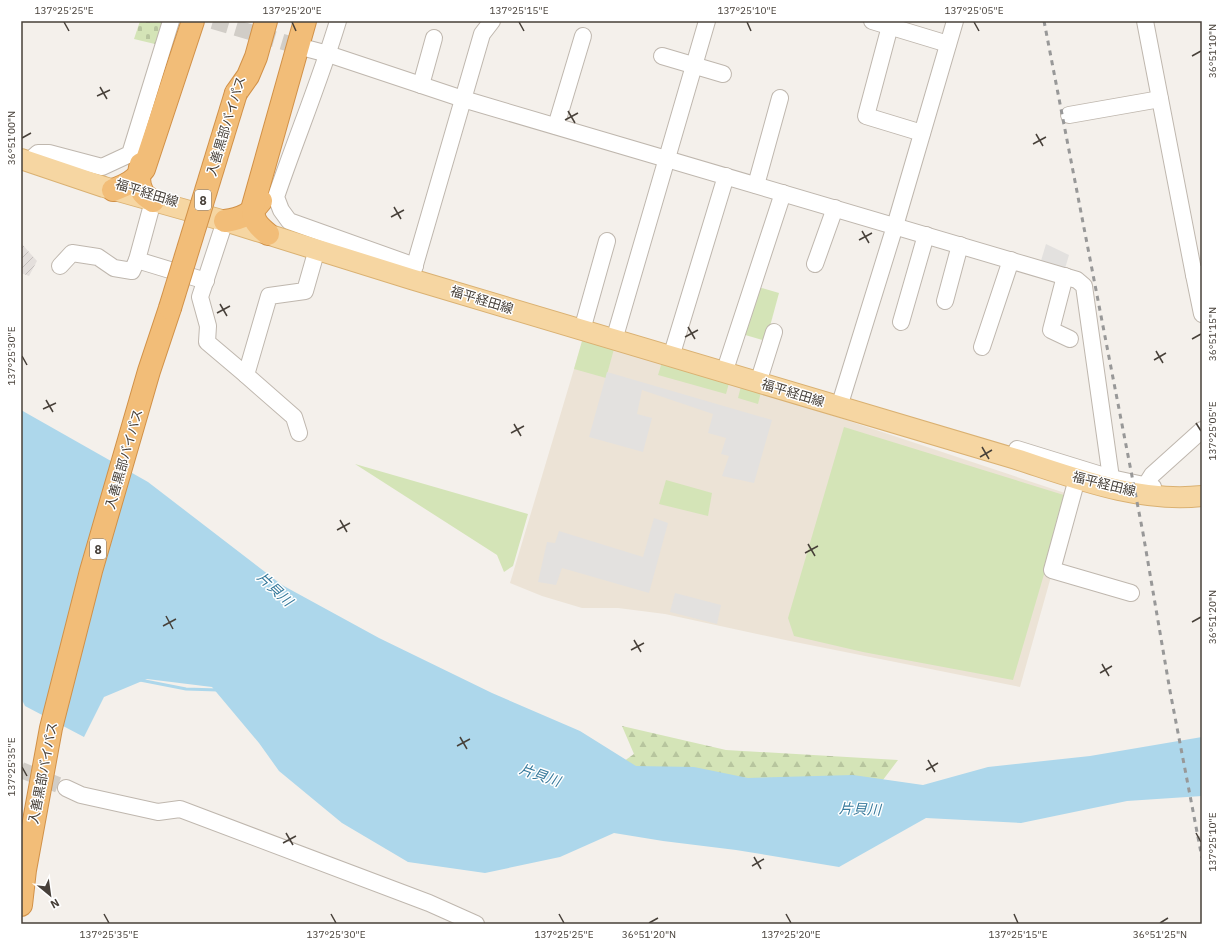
<svg xmlns="http://www.w3.org/2000/svg" width="1223" height="945" viewBox="0 0 1223 945" font-family="'IBM Plex Sans','Noto Sans JP',sans-serif">
<style>
.industrial{fill:url(#industrial-furrows)}
.education{fill:#ece3d6}
.green{fill:#d4e4b7}
.forest{fill:url(#forest-firs)}
.cemetery{fill:url(#cemetery-stones)}
.parking{fill:#e3e1df}
.water{fill:#add7eb}
.lines{fill:none;stroke-linecap:round;stroke-linejoin:round}
.stream{stroke:#add7eb;stroke-width:3}
.minor-tunnel{stroke:#d1cdc7;stroke-width:16;stroke-dasharray:16 8;stroke-linecap:butt}
.minor-casing{stroke:#bfb7ae;stroke-width:18}
.major-casing{stroke:#dab172;stroke-width:22}
.highway-casing{stroke:#d19148;stroke-width:24}
.minor{stroke:#fff;stroke-width:16}
.major{stroke:#f6d6a2;stroke-width:20}
.highway{stroke:#f2bd78;stroke-width:22}
.rail{stroke:#989898;stroke-width:3;stroke-dasharray:5 5;stroke-linecap:butt}
.highway-bridge-casing{stroke:#d19148;stroke-width:24;stroke-linecap:butt}
.highway-bridge{stroke:#f2bd78;stroke-width:22}
.ticks{fill:none;stroke:#474039;stroke-width:1.5}
.labels{text-anchor:middle;dominant-baseline:central;stroke-width:3;stroke-linejoin:round;paint-order:stroke}
.shield{fill:#fff;stroke:#7e7974;stroke-width:1}
.shield-label{font-size:12px;font-weight:bold;fill:#474039}
.street-label{font-size:13px;fill:#474039;stroke:#fff}
.water-label{font-size:14px;font-style:italic;fill:#377a9c;stroke:#fff}
.neatline{fill:none;stroke:#474039;stroke-width:1.5}
.ticks-label{font-size:10px;text-anchor:middle;fill:#474039}
</style>
<defs>
<pattern id="industrial-furrows" width="10" height="10" patternUnits="userSpaceOnUse"><rect width="10" height="10" fill="#e4dfdc"/><path d="M-1 1l2-2M0 10L10 0M9 11l2-2" fill="none" stroke="#c5c0be"/></pattern>
<pattern id="forest-firs" width="22" height="20" patternUnits="userSpaceOnUse"><rect width="22" height="20" fill="#d4e4b7"/><path d="M5 1l3.5 6h-7zM16 11l3.5 6h-7z" fill="#b7c59e"/></pattern>
<pattern id="cemetery-stones" width="16" height="16" patternUnits="userSpaceOnUse"><rect width="16" height="16" fill="#d4e4b7"/><path d="M2 7V4a2 2 0 0 1 4 0v3zM10 15v-3a2 2 0 0 1 4 0v3z" fill="#b7c59e"/></pattern>
</defs>
<rect width="100%" height="100%" fill="#f4f0eb"/>
<path class="industrial" d="M21,243L37,261L29,276L21,273Z"/>
<path class="education" d="M583,339L774,396L1071,495L1052,573L1020,687L790,641L665,614L618,608H582L542,596L510,583Z"/>
<g class="green">
<path d="M755,286L779,293L766,341L742,334Z"/>
<path d="M582,341L614,349L606,378L574,369Z"/>
<path d="M662,362L729,383L726,394L658,375Z"/>
<path d="M741,386L761,392L758,404L738,398Z"/>
<path d="M844,427L1067,496L1013,680L863,652L794,636L788,618Z"/>
<path d="M355,464L528,514L513,566L504,572L497,555Z"/>
<path d="M666,480L712,493L708,516L659,504Z"/>
</g>
<path class="forest" d="M622,726L726,750L898,760L864,805L610,771L634,754Z"/>
<path class="cemetery" d="M140,21H166L159,45L134,39Z"/>
<g class="parking">
<path d="M1046,244L1069,255L1064,272L1040,264Z"/>
<path d="M607,372L772,420L754,483L722,476L729,456L721,454L726,438L708,433L713,414L642,390L637,414L652,418L643,452L589,437Z"/>
<path d="M654,518L668,523L649,593L562,568L556,585L538,582L547,542L555,543L559,531L643,557Z"/>
<path d="M675,593L721,605L717,624L670,612Z"/>
</g>
<path class="water" d="M21,410L148,482L282,585L379,638L492,693L580,731L636,766L694,767L748,778L853,775L923,785L988,767L1090,756L1202,737V796L1127,801L1021,823L926,818L839,867L736,850L663,841L614,833L560,857L485,873L408,862L342,823L279,771L259,743L212,687L147,679L104,697L84,737L25,706L21,698Z"/>
<g class="lines">
<path class="stream" d="M140,680L186,689L218,690"/>
<g class="minor-tunnel">
<path d="M213,21L307,49"/>
<path d="M21,770L66,788"/>
</g>
<g class="minor-casing">
<g id="minor">
<path d="M338,21C320,81 296,138 276,197L281,210L289,221L415,266"/>
<path d="M872,21L948,44"/>
<path d="M1145,21L1194,275L1202,274"/>
<path d="M890,26L866,116L922,133"/>
<path d="M309,49L328,54L463,99L1077,280L1084,286L1111,478"/>
<path d="M662,56L723,74"/>
<path d="M421,85L434,38"/>
<path d="M1069,115L1160,99"/>
<path d="M556,126L583,36"/>
<path d="M28,162L38,153H49L102,167L130,154L171,21"/>
<path d="M756,185L780,98"/>
<path d="M153,201L137,260L206,281"/>
<path d="M225,221L200,297L208,326L207,342L246,375"/>
<path d="M815,264L835,208"/>
<path d="M60,266L72,253L98,257L114,268L132,271L137,260"/>
<path d="M412,275L482,34L492,21"/>
<path d="M1194,275L1202,314"/>
<path d="M1065,276L1051,330L1070,339"/>
<path d="M945,301L960,245"/>
<path d="M901,322L926,235"/>
<path d="M582,330L607,241"/>
<path d="M614,340L707,21"/>
<path d="M982,347L1011,260"/>
<path d="M671,357L726,176"/>
<path d="M724,373L783,193"/>
<path d="M758,383L774,332"/>
<path d="M839,407L895,226L955,21"/>
<path d="M299,433L294,417L246,375L269,296L305,291L317,249"/>
<path d="M1017,449L1111,478L1153,487"/>
<path d="M1075,486L1052,570L1131,593"/>
<path d="M1145,486L1152,475L1202,430"/>
<path d="M66,788L81,795L158,812L180,809L429,903L476,924"/>
</g>
</g>
<g class="major-casing">
<path id="major" d="M21,159L104,187L225,221L411,279L1016,459C1075,478 1138,503 1202,496"/>
</g>
<g class="highway-casing">
<g id="highway">
<path d="M236,93L248,76L256,57L266,21"/>
<path d="M141,164C138,173 138,185 143,193C145,196 150,199 153,201"/>
<path d="M113,190C126,185 135,181 144,169L193,21"/>
<path d="M225,221C241,219 251,214 261,201"/>
<path d="M268,234C258,226 252,220 253,206L305,21"/>
<path d="M21,905L25,870L51,728L91,571L149,371L170,308"/>
</g>
</g>
<use href="#minor" class="minor"/>
<use href="#major" class="major"/>
<use href="#highway" class="highway"/>
<path class="rail" d="M1044,21L1143,533L1170,691L1202,858"/>
<g class="highway-bridge-casing">
<path id="highway-bridge" d="M170,308L236,93"/>
</g>
<use href="#highway-bridge" class="highway-bridge"/>
</g>
<path class="ticks" d="M64,22L69,31M292,22L296,31M519,22L524,31M747,22L751,31M974,22L979,31M1192,56L1201,51M100,87L107,99M97,96L110,90M568,111L575,123M565,120L578,113M1036,134L1043,146M22,138L31,133M1033,144L1046,137M394,207L401,219M391,217L404,210M862,231L869,243M859,240L872,233M220,304L227,316M217,313L230,306M688,327L695,339M685,337L698,330M1192,339L1201,334M1156,351L1163,363M22,356L27,365M1154,360L1166,353M46,400L53,412M43,409L56,403M1196,423L1201,431M514,424L521,436M511,433L524,426M982,447L989,459M980,457L992,450M340,520L347,532M337,530L350,523M808,544L815,556M805,553L818,546M166,616L173,629M1192,622L1201,617M163,626L176,619M634,640L641,652M631,650L644,643M1102,664L1109,676M1100,673L1112,666M460,737L467,749M457,746L470,739M928,760L935,772M22,767L27,776M926,770L938,763M286,833L293,845M1196,833L1201,842M283,843L296,836M754,857L761,869M752,866L764,859M104,914L109,923M331,914L336,923M559,914L564,923M786,914L791,923M1014,914L1018,923M649,923L658,918M1160,923L1168,918"/>
<g class="labels">
<g class="shield">
<rect x="195" y="190" width="16" height="20" rx="3"/>
<rect x="90" y="539" width="16" height="20" rx="3"/>
</g>
<g class="shield-label">
<text x="203" y="200">8</text>
<text x="98" y="549">8</text>
</g>
<g class="street-label">
<text transform="translate(226 126) rotate(-73)">入善黒部バイパス</text>
<text transform="translate(147 193) rotate(17)">福平経田線</text>
<text transform="translate(482 300) rotate(17)">福平経田線</text>
<text transform="translate(793 393) rotate(17)">福平経田線</text>
<text transform="translate(124 459) rotate(-74)">入善黒部バイパス</text>
<text transform="translate(1104 484) rotate(14)">福平経田線</text>
<text transform="translate(43 773) rotate(-79)">入善黒部バイパス</text>
</g>
<g class="water-label">
<text transform="translate(275 589) rotate(43)">片貝川</text>
<text transform="translate(540 775) rotate(19)">片貝川</text>
<text transform="translate(860 809) rotate(2)">片貝川</text>
</g>
</g>
<rect width="1223" height="945" fill="none" stroke="#ffffff" stroke-width="44"/>
<g transform="translate(50 895) rotate(151)" stroke="#ffffff" stroke-width="3" paint-order="stroke">
<path d="M0-3L7 15L0 10L-7 15Z" fill="#474039"/>
<text y="-6" font-size="11" font-weight="bold" text-anchor="middle" fill="#474039">N</text>
</g>
<rect x="22" y="22" width="1179" height="901" class="neatline"/>
<g class="ticks-label">
<text x="64" y="14">137°25'25"E</text>
<text x="292" y="14">137°25'20"E</text>
<text x="519" y="14">137°25'15"E</text>
<text x="747" y="14">137°25'10"E</text>
<text x="974" y="14">137°25'05"E</text>
<text transform="translate(1212 51) rotate(-90)" y="4">36°51'10"N</text>
<text transform="translate(11 138) rotate(-90)" y="4">36°51'00"N</text>
<text transform="translate(1212 334) rotate(-90)" y="4">36°51'15"N</text>
<text transform="translate(11 356) rotate(-90)" y="4">137°25'30"E</text>
<text transform="translate(1212 431) rotate(-90)" y="4">137°25'05"E</text>
<text transform="translate(1212 617) rotate(-90)" y="4">36°51'20"N</text>
<text transform="translate(11 767) rotate(-90)" y="4">137°25'35"E</text>
<text transform="translate(1212 842) rotate(-90)" y="4">137°25'10"E</text>
<text x="109" y="938">137°25'35"E</text>
<text x="336" y="938">137°25'30"E</text>
<text x="564" y="938">137°25'25"E</text>
<text x="649" y="938">36°51'20"N</text>
<text x="791" y="938">137°25'20"E</text>
<text x="1018" y="938">137°25'15"E</text>
<text x="1160" y="938">36°51'25"N</text>
</g>
</svg>
